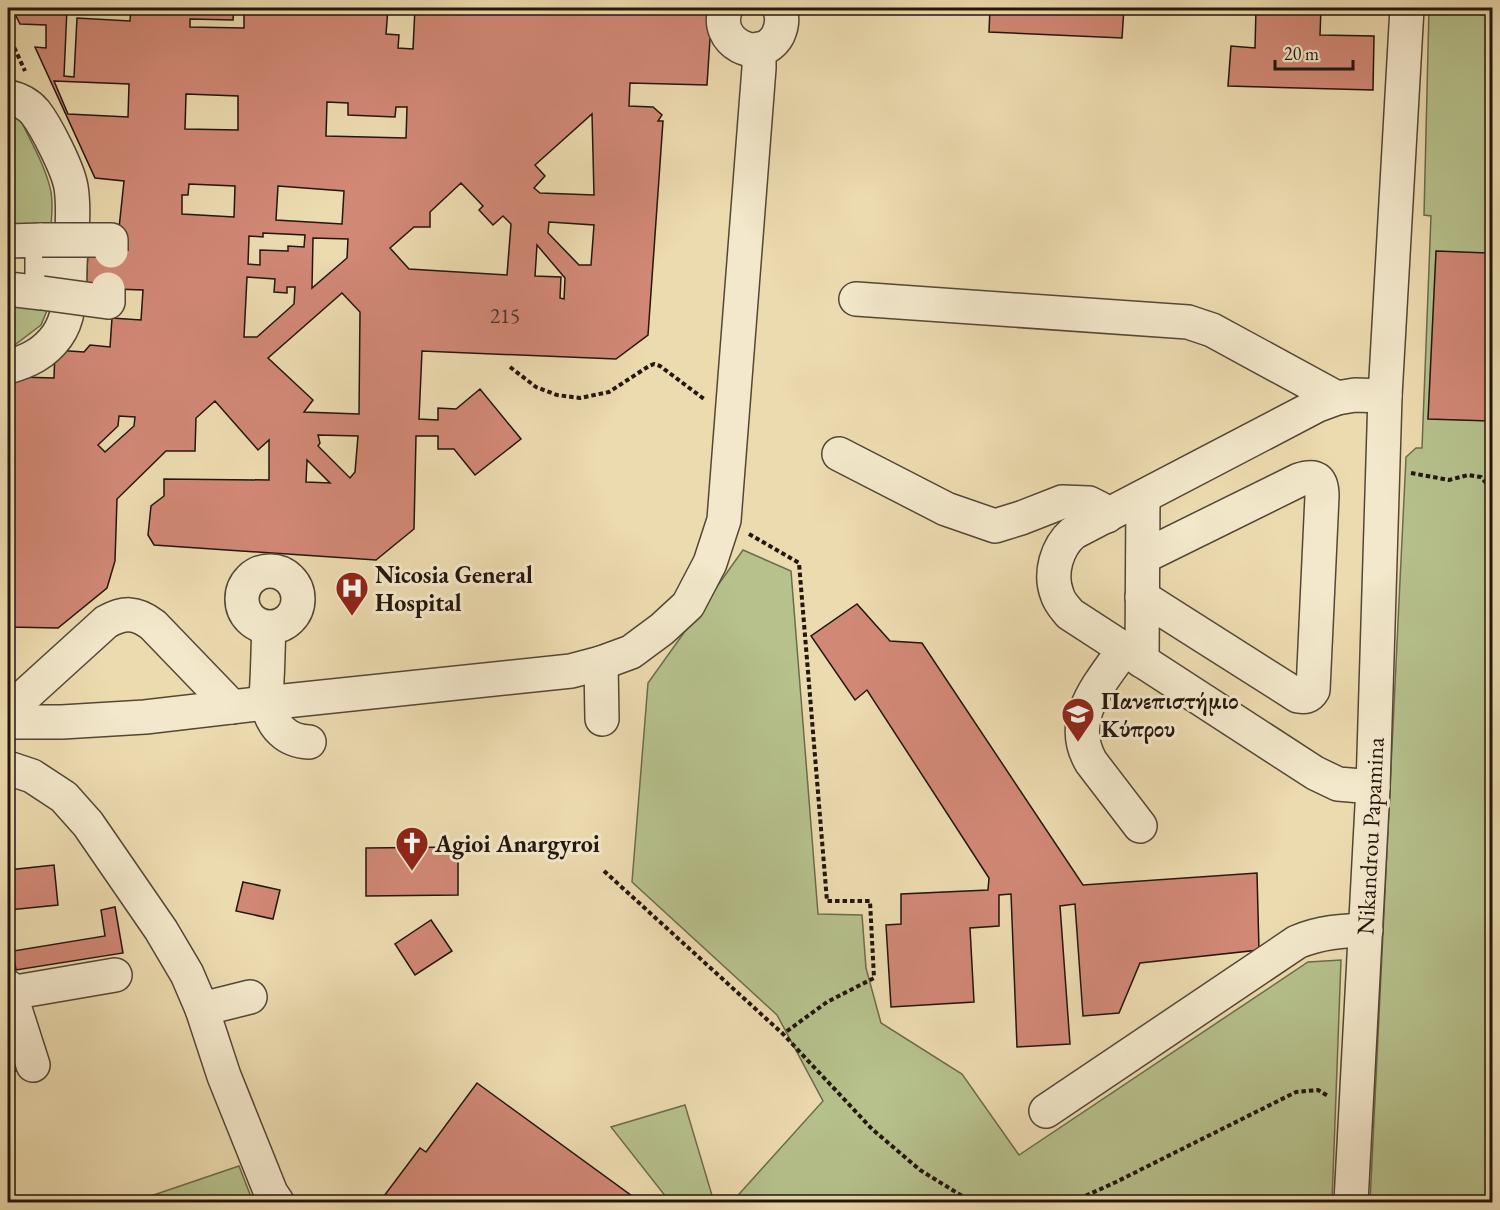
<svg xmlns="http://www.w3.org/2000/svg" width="1500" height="1210" viewBox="0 0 1500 1210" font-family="'EB Garamond',serif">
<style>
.green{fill:#b6c18c;stroke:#6c6c4c;stroke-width:1.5}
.building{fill:#d18875;stroke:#22160d;stroke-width:1.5;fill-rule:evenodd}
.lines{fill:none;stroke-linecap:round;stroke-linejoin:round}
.minor-casing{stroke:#544736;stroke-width:36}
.path{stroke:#22160d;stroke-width:4;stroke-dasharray:4.5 3;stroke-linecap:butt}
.minor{stroke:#f3e8cb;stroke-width:33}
.minor-bridge-casing{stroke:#544736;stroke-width:36;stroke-linecap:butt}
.minor-bridge{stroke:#f3e8cb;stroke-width:33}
.labels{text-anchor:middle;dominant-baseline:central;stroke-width:6;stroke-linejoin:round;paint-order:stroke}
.number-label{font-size:21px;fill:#4e3227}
.poi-label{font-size:24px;font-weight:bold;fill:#22160d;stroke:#f3e8cb;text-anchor:start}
.street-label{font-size:24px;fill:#22160d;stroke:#f3e8cb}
</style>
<rect width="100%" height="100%" fill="#ecdbaf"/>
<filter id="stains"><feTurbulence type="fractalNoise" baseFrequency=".00333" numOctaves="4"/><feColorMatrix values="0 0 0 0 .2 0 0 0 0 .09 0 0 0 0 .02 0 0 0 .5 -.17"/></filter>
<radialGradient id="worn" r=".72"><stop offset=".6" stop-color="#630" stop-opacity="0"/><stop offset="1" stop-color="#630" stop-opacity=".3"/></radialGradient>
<g class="green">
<path d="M1429,8H1492V1202H1370L1406,457L1416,448H1422L1431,216L1424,215Z"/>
<path d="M8,115H12L20,119C31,142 46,167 51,192C53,203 52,214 51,225L8,227Z"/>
<path d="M8,302L48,308L41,325L12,347L8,348Z"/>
<path d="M743,550L791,571L818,914L862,915L866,968L881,1023L962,1074L1019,1155L1308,962L1341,960L1332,1202H732L823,1101L777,1015L632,882L648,683Z"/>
<path d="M685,1105L714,1202H670L611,1127Z"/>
<path d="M239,1166L253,1202H133Z"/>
</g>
<g class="building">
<path d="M12,8H67L64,76L74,77L77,18L130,21L131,8H234L233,20L190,19V27L244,28V8H388L386,34L399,35L398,48L413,49L415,8H712L707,85L630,83L629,106L653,107L662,115L658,121H663L648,335L616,359L422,351L419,419L438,420V408L456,409L480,389L521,439L475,475L454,449H438V436H416L414,529L376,560L154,545L148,535L151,506L164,496V479L269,480V440L258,450L215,401L196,418L195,451H166L117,499L115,561L107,588L58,628L8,627V387L19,377L54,378L55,350L84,352L90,345L110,347L112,318L141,320L143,290L86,288L88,250L119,228L124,181L95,178L35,47L46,48V25L20,24ZM54,81L129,84L128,117L68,114ZM186,94L238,96V130L185,129ZM327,102L348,103V115L395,117L396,107H407L406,138L326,136ZM592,114L594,195L540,193L534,188L545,176L535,165ZM461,183L483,206L479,210L493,225L503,216L511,224L507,275L409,269L390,248L414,227H430V212ZM189,184L235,186L234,217L182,214V195H188ZM278,186L344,191L342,224L276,220ZM549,222L594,225L591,265H579L548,233ZM263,233L305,235L304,247L288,246V251L260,250V265L248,264L249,236L263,237ZM313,238L348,239L347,258L312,288ZM537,245L565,278L564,299L560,298L561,277L535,276ZM247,277L275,279L274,292L287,293V287H295L294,304L257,337H244ZM342,293L360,312L359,414L304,412L313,400L268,358ZM119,416L135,417L134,426L105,452L98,445L118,426ZM318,435L358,436L355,472L350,478L318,446L320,443ZM307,460L330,483L306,482Z"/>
<path d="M990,8H1124L1122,38L989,32Z"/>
<path d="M1256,8H1321L1320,35L1374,36L1373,90L1228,86L1231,46L1255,48Z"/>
<path d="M1436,251L1488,253L1492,257V375L1490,421L1428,419Z"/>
<path d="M857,604L890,641L922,643L1083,885L1257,873L1259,950L1140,963L1119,1013L1083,1016L1075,904L1060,906L1070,1044L1017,1047L1011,894L999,895V926L970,928L974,1002L891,1007L886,925L901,924V894L988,890L989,878L867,690L855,700L811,636Z"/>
<path d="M458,847V895L366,896V848Z"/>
<path d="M54,865L58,905L9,910L8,870Z"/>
<path d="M243,882L280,890L273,919L236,911Z"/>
<path d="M115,907L123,953L16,970L13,951L105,936L101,910Z"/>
<path d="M431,920L452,951L415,975L395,944Z"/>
<path d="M8,1030L20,1070L8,1073Z"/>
<path d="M477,1083L632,1196L628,1202H385L381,1200L420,1148L426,1152Z"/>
</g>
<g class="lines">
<g class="minor-casing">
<g id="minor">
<path d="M726,8C712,42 760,67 778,35C782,26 783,16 779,8"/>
<path d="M8,97C18,99 28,104 35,112C46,126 68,169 71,187C75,212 71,239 70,265C69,289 72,315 57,336C44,354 28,361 8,367"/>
<path d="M8,241L42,240V293L8,289"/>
<path d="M856,299L1188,322L1212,330L1337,398"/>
<path d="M839,454L946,509L995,526L1021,518L1062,502L1089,503L1099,508L1107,516"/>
<circle cx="270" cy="599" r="28"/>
<path d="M1142,597L1298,696C1305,697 1309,697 1313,690L1322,496C1322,479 1316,474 1299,480L1143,557"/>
<path d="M269,628C268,645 268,663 267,680C267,688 265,697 267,704C273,727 286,741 309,742"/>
<path d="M1124,649C1100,684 1066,719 1091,762L1140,826"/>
<path d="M1142,661L1143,497"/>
<path d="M601,663L602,719"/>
<path d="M8,711L106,622C124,612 136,612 153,625L232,707"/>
<path d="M8,722H62L145,717L266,703L571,671L601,663L631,652L662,629L688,605L710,563L724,520L759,68V49"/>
<path d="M8,768L32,776L64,797L88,824L161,930L187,974L202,1009L224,1076L271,1193L277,1202"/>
<path d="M1373,787L1338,784L1315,773L1070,614C1065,608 1059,602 1057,594C1049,573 1057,547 1073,533L1318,405L1337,398L1355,395L1385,396"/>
<path d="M8,987L33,1065"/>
<path d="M10,993L115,975"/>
<path d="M202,1009L250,997"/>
<path d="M1046,1111L1297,942C1321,932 1341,931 1366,930"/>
<path d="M1351,1202L1373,787L1385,396L1407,8"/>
</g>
</g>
<g class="path">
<path d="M8,34L25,71"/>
<path d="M510,367L536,387L557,395L580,398L609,392L649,366L654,364L660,366L704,399"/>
<path d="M1411,473L1449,480L1468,475L1481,477L1492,490"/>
<path d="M749,534L799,563L827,901H870L874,978L827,1002L783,1034"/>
<path d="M604,871L783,1034L872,1129L920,1170L967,1199L982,1202"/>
<path d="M1072,1202L1116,1182L1296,1092L1318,1090L1328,1096"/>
</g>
<use href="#minor" class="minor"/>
<g class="minor-bridge-casing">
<g id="minor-bridge">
<path d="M42,240H111V251"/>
<path d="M42,293L108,302V289"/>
</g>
</g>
<use href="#minor-bridge" class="minor-bridge"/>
</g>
<defs>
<g id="hospital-pin" transform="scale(1.725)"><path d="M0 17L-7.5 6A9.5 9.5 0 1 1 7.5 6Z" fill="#8f2418" stroke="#f3e8cb"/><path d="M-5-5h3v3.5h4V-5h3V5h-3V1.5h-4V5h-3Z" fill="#fff"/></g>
<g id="university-pin" transform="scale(1.725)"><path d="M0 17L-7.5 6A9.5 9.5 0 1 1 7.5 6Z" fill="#8f2418" stroke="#f3e8cb"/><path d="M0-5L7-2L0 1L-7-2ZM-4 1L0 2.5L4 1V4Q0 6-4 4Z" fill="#fff"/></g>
<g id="church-pin" transform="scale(1.725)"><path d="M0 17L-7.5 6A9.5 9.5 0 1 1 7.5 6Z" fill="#8f2418" stroke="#f3e8cb"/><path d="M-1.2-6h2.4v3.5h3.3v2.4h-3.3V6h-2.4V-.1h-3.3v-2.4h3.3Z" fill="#fff"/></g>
</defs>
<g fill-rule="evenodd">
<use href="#hospital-pin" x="352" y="588"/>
<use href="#university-pin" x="1078" y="714"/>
<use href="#church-pin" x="412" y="843"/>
</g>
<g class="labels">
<g class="number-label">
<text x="505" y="315">215</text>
</g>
<g class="poi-label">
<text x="375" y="574">Nicosia General<tspan x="375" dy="28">Hospital</tspan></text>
<text x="1101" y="700">Πανεπιστήμιο<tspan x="1101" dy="28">Κύπρου</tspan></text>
<text x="435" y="843">Agioi Anargyroi</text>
</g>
<g class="street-label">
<text transform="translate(1370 836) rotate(-87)">Nikandrou Papamina</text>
</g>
</g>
<rect width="1500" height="1210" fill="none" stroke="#ecdbaf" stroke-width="30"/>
<rect x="9" y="9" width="1482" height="1192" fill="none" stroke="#22160d" stroke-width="3"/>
<rect x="15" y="15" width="1470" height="1180" fill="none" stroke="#22160d" stroke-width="1.5"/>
<path d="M1275 60v9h78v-9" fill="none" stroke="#22160d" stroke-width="3"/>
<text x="1284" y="60" font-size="18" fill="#22160d" stroke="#f3e8cb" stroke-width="4.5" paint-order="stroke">20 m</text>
<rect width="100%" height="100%" filter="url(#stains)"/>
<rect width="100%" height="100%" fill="url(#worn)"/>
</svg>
